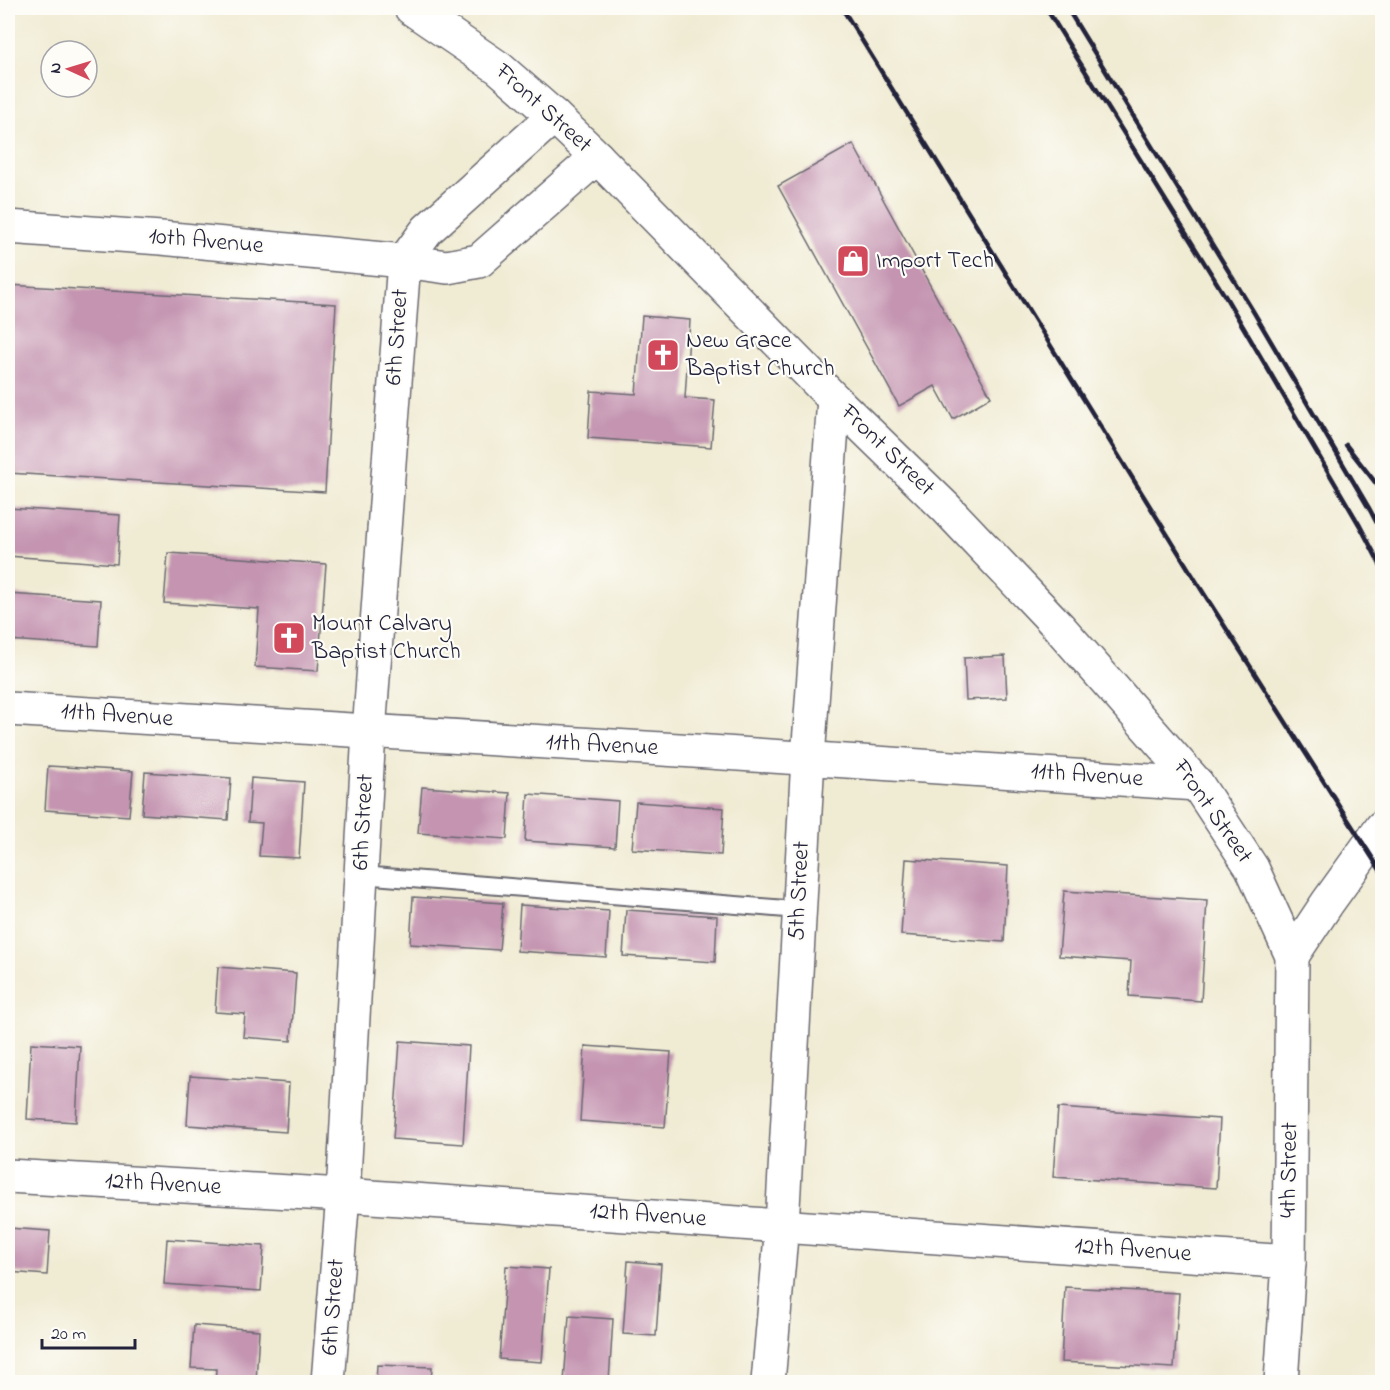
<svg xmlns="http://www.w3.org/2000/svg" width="1390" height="1390" viewBox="0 0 1390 1390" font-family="'Indie Flower',sans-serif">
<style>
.building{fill:#c494b1}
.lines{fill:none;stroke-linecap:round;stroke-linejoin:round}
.service-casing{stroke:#6a6870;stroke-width:20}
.minor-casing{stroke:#6a6870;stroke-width:36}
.tertiary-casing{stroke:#6a6870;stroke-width:36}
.primary-casing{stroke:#6a6870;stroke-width:36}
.service{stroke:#fff;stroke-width:16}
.minor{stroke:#fff;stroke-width:33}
.tertiary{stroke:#fff;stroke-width:33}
.primary{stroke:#fff;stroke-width:33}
.rail{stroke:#22223b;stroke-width:4.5}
.labels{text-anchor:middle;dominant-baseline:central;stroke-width:4.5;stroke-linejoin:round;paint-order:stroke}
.street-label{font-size:24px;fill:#22223b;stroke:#fdfcf7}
.poi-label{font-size:24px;fill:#22223b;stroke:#fdfcf7;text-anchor:start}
</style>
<rect width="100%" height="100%" fill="#fdfcf7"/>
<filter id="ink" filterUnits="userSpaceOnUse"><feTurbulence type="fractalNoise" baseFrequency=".0167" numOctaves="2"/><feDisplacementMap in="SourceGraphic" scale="12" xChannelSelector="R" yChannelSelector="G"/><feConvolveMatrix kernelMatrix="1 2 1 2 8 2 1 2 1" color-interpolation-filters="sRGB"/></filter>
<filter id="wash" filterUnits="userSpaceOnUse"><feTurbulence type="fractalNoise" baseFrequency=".008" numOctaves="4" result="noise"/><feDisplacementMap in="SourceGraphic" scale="24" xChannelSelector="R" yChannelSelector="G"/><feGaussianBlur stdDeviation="1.35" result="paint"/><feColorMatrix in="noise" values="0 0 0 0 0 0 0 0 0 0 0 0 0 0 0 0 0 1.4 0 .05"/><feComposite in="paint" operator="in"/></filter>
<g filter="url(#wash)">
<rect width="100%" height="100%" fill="#f0ebd3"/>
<g id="blocks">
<g class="building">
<path d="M853,144L991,397L953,419L935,386L899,406L778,186Z"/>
<path d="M8,285L336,304L325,492L8,473Z"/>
<path d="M642,316L690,320L685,398L715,400L711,447L588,438L591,391L636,394Z"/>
<path d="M8,508L120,515L117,564L8,556Z"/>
<path d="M168,553L326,564L318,671L255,667L259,609L164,603Z"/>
<path d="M8,594L101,600L98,646L8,640Z"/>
<path d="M1005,656L1007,698L966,700L964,658Z"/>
<path d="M48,766L133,771L129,816L45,810Z"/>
<path d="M145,772L231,778L228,820L142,814Z"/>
<path d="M251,778L304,782L299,858L259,856L262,823L248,822Z"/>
<path d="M422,787L510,793L507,839L418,833Z"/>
<path d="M528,794L618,801L615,847L525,841Z"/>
<path d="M636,802L724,808L721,855L632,849Z"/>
<path d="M906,859L1008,866L1004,942L901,935Z"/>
<path d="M1064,891L1207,900L1201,1001L1129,996L1131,961L1059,956Z"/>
<path d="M413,897L503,903L499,950L410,944Z"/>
<path d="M520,905L609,911L606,957L517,951Z"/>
<path d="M626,910L717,916L715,962L623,956Z"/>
<path d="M218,967L296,973L291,1041L243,1037L245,1014L215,1012Z"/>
<path d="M400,1041L469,1046L463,1144L393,1139Z"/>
<path d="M31,1043L80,1046L76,1122L27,1119Z"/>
<path d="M585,1046L671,1052L665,1127L580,1121Z"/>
<path d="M190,1076L289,1083L286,1132L187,1125Z"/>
<path d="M1058,1108L1220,1119L1216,1188L1053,1177Z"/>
<path d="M8,1228L50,1231L47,1275L8,1272Z"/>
<path d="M167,1239L264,1246L261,1291L164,1284Z"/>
<path d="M628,1261L661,1264L656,1336L623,1334Z"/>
<path d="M506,1266L549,1269L542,1362L499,1359Z"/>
<path d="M1065,1287L1179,1293L1174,1368L1061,1362Z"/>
<path d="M569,1316L613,1319L609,1382H564Z"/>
<path d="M194,1325L259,1330L256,1382H215L216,1369L191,1368Z"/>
<path d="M377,1365L432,1367L431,1382H376Z"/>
</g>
</g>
</g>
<g filter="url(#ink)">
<use href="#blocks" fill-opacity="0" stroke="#6a6870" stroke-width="1.5"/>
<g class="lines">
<g class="service-casing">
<path id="service" d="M361,875L799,910"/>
</g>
<g class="minor-casing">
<g id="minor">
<path d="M8,709C404,734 801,756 1197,784"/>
<path d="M1292,956L1328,902L1382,827"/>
<path d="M8,1176L343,1195L1289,1262"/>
<path d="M328,1382L343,1195L369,732L404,261"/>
<path d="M768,1382L782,1225L808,758L834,399"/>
</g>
</g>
<g class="tertiary-casing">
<g id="tertiary">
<path d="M8,227L161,238L404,261L447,267L479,261L597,157"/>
<path d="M404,261L427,230L554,116"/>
</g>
</g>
<g class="primary-casing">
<path id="primary" d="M411,8L499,68L554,116L597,157L834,399L946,508L1059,627L1197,784L1252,868L1292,956L1289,1262L1281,1382"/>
</g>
<use href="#service" class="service"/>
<use href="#minor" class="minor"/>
<use href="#tertiary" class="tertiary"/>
<use href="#primary" class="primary"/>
<g class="rail">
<path d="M842,8L1201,589L1382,873"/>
<path d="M1046,8L1225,296L1360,526L1382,568"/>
<path d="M1067,8L1253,311L1370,510L1382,533"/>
<path d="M1346,445L1382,491"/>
</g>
</g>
</g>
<defs>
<g id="shop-square" transform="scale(1.725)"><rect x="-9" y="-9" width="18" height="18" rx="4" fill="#d1495b" stroke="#fdfcf7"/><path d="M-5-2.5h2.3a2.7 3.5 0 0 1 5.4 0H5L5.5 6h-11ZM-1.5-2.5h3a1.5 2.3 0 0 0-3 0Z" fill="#fff"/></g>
<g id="church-square" transform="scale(1.725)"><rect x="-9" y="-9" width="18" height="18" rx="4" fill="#d1495b" stroke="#fdfcf7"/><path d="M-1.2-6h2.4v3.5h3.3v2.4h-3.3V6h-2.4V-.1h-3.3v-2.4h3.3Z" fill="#fff"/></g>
</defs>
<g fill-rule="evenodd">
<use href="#shop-square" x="853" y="261"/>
<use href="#church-square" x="663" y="355"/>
<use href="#church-square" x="289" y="638"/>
</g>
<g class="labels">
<g class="street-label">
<text transform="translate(543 109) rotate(42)">Front Street</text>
<text transform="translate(206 242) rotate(5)">10th Avenue</text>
<text transform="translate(398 337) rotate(-86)">6th Street</text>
<text transform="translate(887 451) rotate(44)">Front Street</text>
<text transform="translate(117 716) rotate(4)">11th Avenue</text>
<text transform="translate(602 746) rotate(3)">11th Avenue</text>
<text transform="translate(1087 776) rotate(4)">11th Avenue</text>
<text transform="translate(1212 812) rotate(55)">Front Street</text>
<text transform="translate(364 822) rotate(-87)">6th Street</text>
<text transform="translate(800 891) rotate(-87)">5th Street</text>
<text transform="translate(1290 1170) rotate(-89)">4th Street</text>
<text transform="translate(163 1185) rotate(3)">12th Avenue</text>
<text transform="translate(648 1216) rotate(4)">12th Avenue</text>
<text transform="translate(1133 1251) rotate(4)">12th Avenue</text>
<text transform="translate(334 1307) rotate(-86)">6th Street</text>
</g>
<g class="poi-label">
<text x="876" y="261">Import Tech</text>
<text x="686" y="341">New Grace<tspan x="686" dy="28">Baptist Church</tspan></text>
<text x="312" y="624">Mount Calvary<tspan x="312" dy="28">Baptist Church</tspan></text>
</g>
</g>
<rect width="1390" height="1390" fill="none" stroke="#fdfcf7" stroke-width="30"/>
<g transform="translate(69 69) rotate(274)"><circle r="28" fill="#fdfcf7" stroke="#a5a5ac" stroke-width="1.5"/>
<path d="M0-4.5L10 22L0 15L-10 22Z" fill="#d1495b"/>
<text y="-9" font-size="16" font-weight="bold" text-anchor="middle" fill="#22223b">N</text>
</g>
<path d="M42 1339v9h93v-9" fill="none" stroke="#22223b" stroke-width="3"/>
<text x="51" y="1339" font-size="18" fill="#22223b" stroke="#fdfcf7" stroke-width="4.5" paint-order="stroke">20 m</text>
</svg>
